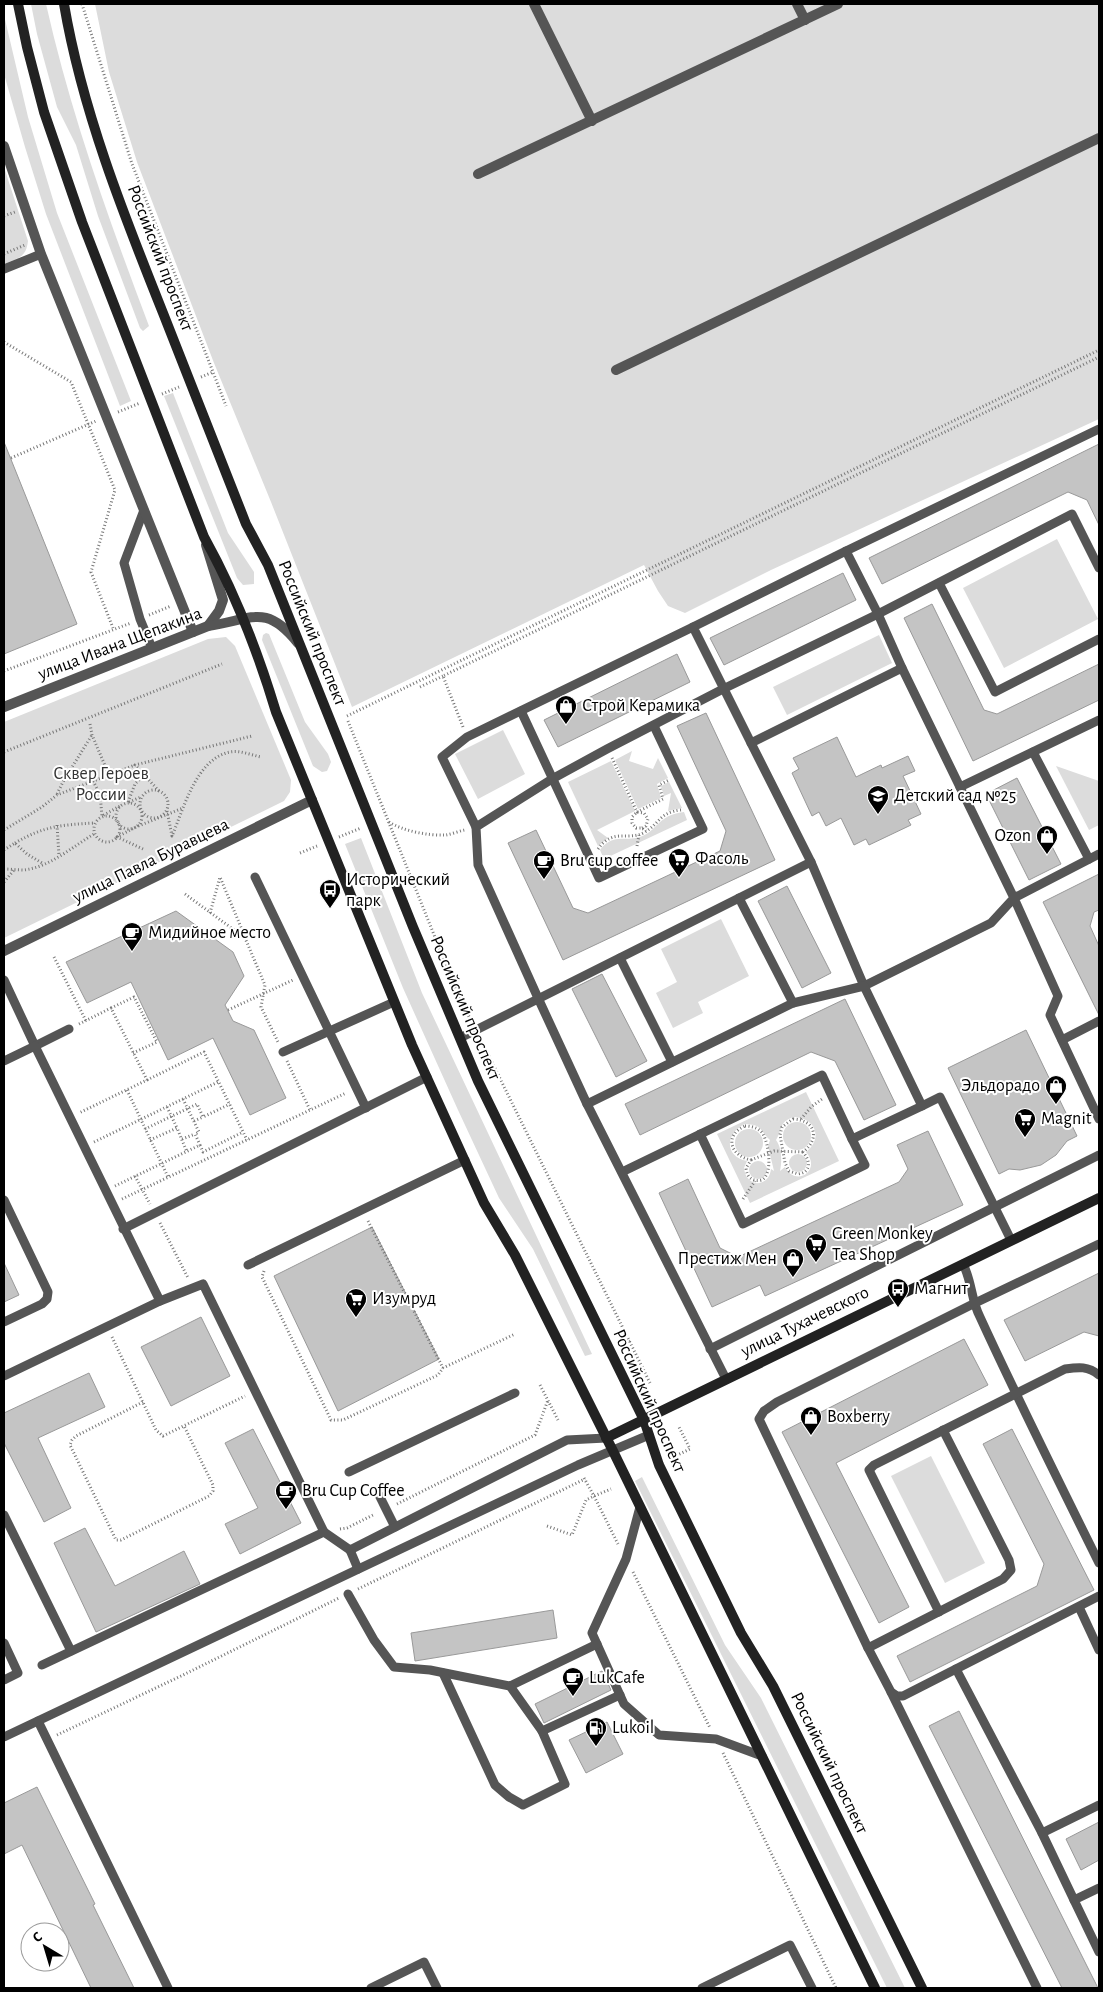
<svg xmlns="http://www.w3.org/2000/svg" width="1103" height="1992" viewBox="0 0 1103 1992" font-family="'Alegreya Sans',sans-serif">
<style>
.green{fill:#dcdcdc;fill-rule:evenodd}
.building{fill:#c4c4c4;stroke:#999}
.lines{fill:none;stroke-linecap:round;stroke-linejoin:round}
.path{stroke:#777;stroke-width:3;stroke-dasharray:1 2.5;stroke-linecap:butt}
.service{stroke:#555;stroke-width:9}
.minor{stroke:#555;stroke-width:10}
.secondary{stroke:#222;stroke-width:10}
.labels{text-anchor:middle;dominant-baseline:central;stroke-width:4;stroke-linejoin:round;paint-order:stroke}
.street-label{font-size:18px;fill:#000;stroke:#fff}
.poi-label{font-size:18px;fill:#000;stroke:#fff;text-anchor:start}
.park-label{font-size:18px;fill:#333;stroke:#fff}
</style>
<rect width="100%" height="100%" fill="#fff"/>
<g class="green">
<path d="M31,4H46C71,115 109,220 149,326L143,331L140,328L98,216L76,145L57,107L37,34Z"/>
<path d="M95,4H1099V419L771,570L685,613L668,606L658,591L644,565L352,707L271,502L214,363L137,162L109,72Z"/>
<path d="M4,15L28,117L57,213L131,401L120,406L46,214L25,147L4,74Z"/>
<path d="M4,167L28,241C26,258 18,258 4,264Z"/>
<path d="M173,393L228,533L254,572V584L243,585L237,578L164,396Z"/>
<path d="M1057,539L1098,619L1004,668L963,588Z"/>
<path d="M266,633L269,634L305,722L328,754L331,762L327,771L322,772L313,766L262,640L263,635Z"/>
<path d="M879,635L892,663L787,715L773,687Z"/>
<path d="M226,637L235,646L291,780L290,792L284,801L4,938V722L208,639Z"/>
<path d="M503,730L525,774L478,799L455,754Z"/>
<path d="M632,751L629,761L653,769L658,758L668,778L657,784L661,798L638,809L615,760Z"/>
<path d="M611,761L635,811L597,830L608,838L598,846L568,782Z"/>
<path d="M1056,766L1099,781V825L1089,830Z"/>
<path d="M669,782L682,808L668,811L671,793L664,796L661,786Z"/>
<path d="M684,812L687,820L604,859L600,850C613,833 623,842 640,837C658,831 657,815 684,812Z"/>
<path d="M361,838L422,993L592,1354L585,1356L533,1249L499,1198L458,1110L403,988L345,844Z"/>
<path d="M721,919L749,976L698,1002L703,1013L673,1028L656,993L677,982L661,949Z"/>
<path d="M806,1092L839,1161L750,1203L717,1134ZM793,1117C815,1117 824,1138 806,1152C822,1170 796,1188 785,1167L780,1171C782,1162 782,1148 776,1140C783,1129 778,1123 793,1117ZM745,1124C762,1124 760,1131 770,1140L768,1146L774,1171L771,1169C769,1188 746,1188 744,1168L747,1161C724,1157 725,1133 745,1124Z"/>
<circle cx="797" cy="1136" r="14"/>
<circle cx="749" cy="1143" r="14"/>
<circle cx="798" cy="1163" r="9"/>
<circle cx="758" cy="1170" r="9"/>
<path d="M931,1456L985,1563L945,1583L891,1476Z"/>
<path d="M642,1477L725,1645L761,1698L905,1988H887L635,1481Z"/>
</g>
<g class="building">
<path d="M4,442L77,624L4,654Z"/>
<path d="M1099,444V525L1087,500L1068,492L882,584L869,558Z"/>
<path d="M843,573L856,600L724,665L710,638Z"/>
<path d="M932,604L984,710L997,714L1099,664V700L973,761L904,618Z"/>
<path d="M677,654L690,682L558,747L544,720Z"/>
<path d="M706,713L775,860L563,960L508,843L536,830L573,908L588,913L720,851L726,831L677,726Z"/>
<path d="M837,737L856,777L881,765L882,768L908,756L915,771L903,776L921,814L908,820L911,825L869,845L866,839L854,845L841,818L826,826L819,812L812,816L792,773L799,769L793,758Z"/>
<path d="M1017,778L1061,864L1029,880L986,794Z"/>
<path d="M1099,874V910L1094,912L1090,926L1099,946V1015L1043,902Z"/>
<path d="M787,886L831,973L802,988L758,901Z"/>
<path d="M176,911L233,952L244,976L225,1005L233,1021L254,1030L286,1098L250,1115L213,1038L168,1060L131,982L87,1003L66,962Z"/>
<path d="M602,974L647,1061L616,1077L572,989Z"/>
<path d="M845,999L896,1105L864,1120L835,1061L811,1052L640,1135L625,1104Z"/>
<path d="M1026,1030L1077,1136L1067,1141L1056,1155L1041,1165L1020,1170L1009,1169L999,1174L948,1068Z"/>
<path d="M928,1131L963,1205L765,1296L760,1285L712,1307L659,1193L688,1179L720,1248L738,1257L899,1182L908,1169L897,1145Z"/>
<path d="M372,1227L439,1359L338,1411L274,1276Z"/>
<path d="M4,1263L19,1295L4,1302Z"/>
<path d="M1099,1273V1336L1084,1332L1025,1361L1004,1320Z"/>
<path d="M201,1317L230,1376L171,1406L141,1347Z"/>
<path d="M964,1339L988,1385L836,1463L909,1607L879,1623L782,1432Z"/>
<path d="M89,1373L105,1407L38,1438L71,1508L44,1522L4,1443V1413Z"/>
<path d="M253,1429L301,1523L240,1554L225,1524L258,1508L225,1443Z"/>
<path d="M1012,1429L1094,1590L910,1682L897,1656L1037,1586L1044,1564L983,1444Z"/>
<path d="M85,1528L115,1586L184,1551L200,1584L96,1632L54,1543Z"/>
<path d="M553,1610L557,1638L415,1661L411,1633Z"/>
<path d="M602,1671L611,1690L544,1723L535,1704Z"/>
<path d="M959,1711L1098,1988H1062L929,1726Z"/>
<path d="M607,1722L623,1754L586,1773L569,1740Z"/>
<path d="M37,1787L95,1904L93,1905L134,1988H91L22,1845L4,1854V1803Z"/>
<path d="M1099,1822V1860L1081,1870L1066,1839Z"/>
</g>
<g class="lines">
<g class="path">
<path d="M82,4L132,164L213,372"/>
<path d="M4,216L15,212"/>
<path d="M4,254L25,245"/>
<path d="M4,342L71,382L115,490L91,572L113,628"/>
<path d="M201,377L213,372L226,406"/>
<path d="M162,394L179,387"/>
<path d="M118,412L140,403"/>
<path d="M11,458L96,421"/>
<path d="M149,615L171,606"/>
<path d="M4,671L131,623"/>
<path d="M420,687L443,676"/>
<path d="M347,716L1099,350"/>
<path d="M348,721L455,987L471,1021"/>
<path d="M90,724L92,735L109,775"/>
<path d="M463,727L443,676L1099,357"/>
<path d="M4,752L222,664"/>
<path d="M612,758L637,812L663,799L659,785L669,780"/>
<path d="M93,781L100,794L102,816L120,806"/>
<circle cx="154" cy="804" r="14"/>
<path d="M159,791L135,765L252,736"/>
<path d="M57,794L64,780L92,735"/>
<path d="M128,802L135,784L143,776L146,777"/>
<path d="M129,802L141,797"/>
<circle cx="129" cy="816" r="13"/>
<path d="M167,811L172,836C184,808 196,759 230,752C240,750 251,755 261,757"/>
<circle cx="107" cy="829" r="13"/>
<path d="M389,822C403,831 429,836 446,835C452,834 459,831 465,830"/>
<path d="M57,825L59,856"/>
<path d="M642,828L646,826L648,819L644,813L637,812L632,817V823L636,828H642L646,831"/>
<path d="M4,830L42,807L57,795L135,765"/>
<path d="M339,837L361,828"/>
<path d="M15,843C44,826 61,825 94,823"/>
<path d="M637,846L639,835"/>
<path d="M143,849L117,837L136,827L183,808"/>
<path d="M598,849C614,827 628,842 645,832C659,824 660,812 681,810"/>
<path d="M4,850L15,843L27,854L42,863"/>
<path d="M300,853L317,846"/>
<path d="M4,869C10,869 17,870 24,870C50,867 72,847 94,834"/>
<path d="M4,882L14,870"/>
<path d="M185,894L245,938L265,985L261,1007L278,1042"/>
<path d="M210,913L220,877L245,937"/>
<path d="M54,957L86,1021"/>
<path d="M111,1008L134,997L157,1042L133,1053"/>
<path d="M228,1010L293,980"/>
<path d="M79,1024L111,1008L147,1080L79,1113"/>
<path d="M481,1040L650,1383"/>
<path d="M287,1061L310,1110"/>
<path d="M147,1080L204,1052L247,1140"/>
<path d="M127,1090L168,1177"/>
<path d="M183,1099L199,1132L195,1134L200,1145"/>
<path d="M167,1107L177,1128"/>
<path d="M793,1119C816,1120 820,1139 803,1152C810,1160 812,1172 798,1174L789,1171L785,1163L780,1135L782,1127Z"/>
<path d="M801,1119L811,1107L822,1099"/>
<path d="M194,1121L203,1117"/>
<path d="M745,1126C752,1126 759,1128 763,1134C769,1145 773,1173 762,1180C753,1182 747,1178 746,1168L751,1160C731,1156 723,1136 745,1126Z"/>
<path d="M145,1129L197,1104L203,1117L230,1104"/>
<path d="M182,1139L195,1134"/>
<path d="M150,1140L177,1128L187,1152"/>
<path d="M94,1142L218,1082"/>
<path d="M751,1160L774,1151L803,1152"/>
<path d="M135,1176L150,1204"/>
<path d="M115,1186L200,1145L203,1152L243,1132"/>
<path d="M122,1199L346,1093"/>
<path d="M743,1199L755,1181"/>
<path d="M368,1221L443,1368"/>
<path d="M160,1223L188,1278"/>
<path d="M264,1271L262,1277L331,1420H343L438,1375L443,1368L515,1334"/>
<path d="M112,1337L156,1430L163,1436L245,1396"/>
<path d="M620,1346L630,1341"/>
<path d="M540,1385L558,1420"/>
<path d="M143,1402L76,1436L72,1440L70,1445L116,1540H121L209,1496L213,1491V1485L184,1426"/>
<path d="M673,1457L690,1449L679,1427"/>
<path d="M584,1478L594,1496L611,1489"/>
<path d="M397,1504L535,1435L548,1400"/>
<path d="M547,1526L572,1535L586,1500L594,1496L618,1544"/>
<path d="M340,1529L347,1528L375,1514"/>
<path d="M633,1572L710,1728"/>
<path d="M358,1589L585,1479"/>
<path d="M57,1735L181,1676L339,1598"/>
<path d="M723,1753L836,1988"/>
</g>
<g class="service">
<path d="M4,269L41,254"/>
<path d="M144,510L124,563L140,619L152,648"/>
<path d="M939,583L995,692L1099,639"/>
<path d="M902,668L878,614L846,551L1099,429"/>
<path d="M521,711L599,878L703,829L654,726"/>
<path d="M751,743L693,627L846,551"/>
<path d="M1033,752L1089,859"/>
<path d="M960,787L1099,720"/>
<path d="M476,827L442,757L467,737L693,627"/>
<path d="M1099,854L1014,898L991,923L864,986L811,862L751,743L902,668L1014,898L1058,996L1050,1015L1099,1119"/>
<path d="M255,877L366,1108"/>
<path d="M739,898L793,1003"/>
<path d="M620,958L672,1062"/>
<path d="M4,980L35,1046L69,1029"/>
<path d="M460,1038L811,862"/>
<path d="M1062,1040L1099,1021"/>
<path d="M283,1052L394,1002"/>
<path d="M4,1061L35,1046L160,1301L4,1376"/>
<path d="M587,1104L793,1003L864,986L922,1106L940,1097L1011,1240"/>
<path d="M700,1134L743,1224L865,1165L852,1139"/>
<path d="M622,1172L822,1075L852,1139L922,1106"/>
<path d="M4,1200L48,1292L47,1299L42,1304L4,1322"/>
<path d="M123,1229L427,1077"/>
<path d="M963,1264C972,1281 971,1300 980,1317C1018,1400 1059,1482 1099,1563"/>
<path d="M248,1265L465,1160"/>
<path d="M160,1301L203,1284L324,1532"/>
<path d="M710,1349L1099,1155"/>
<path d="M726,1379L587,1104L538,998L478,865L476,827L552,779L607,749L723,689L878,614L1072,514L1099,568"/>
<path d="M943,1430L1009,1560L1011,1570L1003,1579L868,1648L759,1419L764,1411L777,1402L973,1304L1099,1244"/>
<path d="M349,1472L515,1393"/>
<path d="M379,1495L395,1527"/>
<path d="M640,1507L626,1559L592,1633L624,1704L659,1735L716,1739L762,1756"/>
<path d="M4,1515L71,1651"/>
<path d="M350,1550L358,1569"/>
<path d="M348,1594L374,1640L394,1667L430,1670L510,1686L597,1644"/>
<path d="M1079,1607L1099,1650"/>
<path d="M939,1612L869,1470L874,1465L1065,1369C1079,1367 1088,1366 1099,1375"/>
<path d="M4,1643L18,1673L4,1680"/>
<path d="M868,1648L891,1692L897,1696H903L1099,1596"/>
<path d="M42,1665L324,1532L350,1550L567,1440L606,1438"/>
<path d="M956,1669L1042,1833L1099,1805"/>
<path d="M443,1673L495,1785L509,1797L523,1805L565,1784L542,1731"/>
<path d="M510,1686L542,1731L620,1695"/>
<path d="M891,1692L1037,1988"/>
<path d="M38,1721L168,1988"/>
<path d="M4,1737L578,1465L649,1435"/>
<path d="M1042,1833L1074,1900"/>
<path d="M1099,1888L1074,1900L1099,1952"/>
<path d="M371,1988L424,1962L437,1988"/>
<path d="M702,1988L790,1945L812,1988"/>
</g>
<g class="minor">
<path d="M534,4L592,121"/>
<path d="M797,4L805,20"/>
<path d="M4,146L41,254L193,632"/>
<path d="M478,174L838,4"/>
<path d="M616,370L1099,138"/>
<path d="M206,545L223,600L219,611L208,626"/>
<path d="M4,707L208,626C252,620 265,602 298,643"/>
<path d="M4,951L312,800"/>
</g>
<g class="secondary">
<path d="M18,4L27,47L44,112L82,222L204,537C234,591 258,652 276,712L412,1045L484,1203L515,1255L613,1451L875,1988"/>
<path d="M64,4C82,110 123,213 163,313C191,383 218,454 246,524L268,565L413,927L478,1081L644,1420L659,1465L741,1633L773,1686L922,1988"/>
<path d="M606,1438L1099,1198"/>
</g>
</g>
<defs>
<g id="shop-pin" transform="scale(1.125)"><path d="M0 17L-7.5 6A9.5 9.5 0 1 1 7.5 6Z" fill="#000" stroke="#fff"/><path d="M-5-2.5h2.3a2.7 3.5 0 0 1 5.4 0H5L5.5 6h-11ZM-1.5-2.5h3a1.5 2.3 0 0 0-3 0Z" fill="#fff"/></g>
<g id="school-pin" transform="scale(1.125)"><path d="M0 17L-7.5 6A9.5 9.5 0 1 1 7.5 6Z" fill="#000" stroke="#fff"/><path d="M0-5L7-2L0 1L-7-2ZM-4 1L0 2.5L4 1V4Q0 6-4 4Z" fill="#fff"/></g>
<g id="supermarket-pin" transform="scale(1.125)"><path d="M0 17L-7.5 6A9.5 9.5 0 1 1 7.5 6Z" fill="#000" stroke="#fff"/><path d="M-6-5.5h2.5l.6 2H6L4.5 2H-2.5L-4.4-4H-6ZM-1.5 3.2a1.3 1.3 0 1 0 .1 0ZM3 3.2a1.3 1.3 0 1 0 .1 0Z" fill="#fff"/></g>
<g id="cafe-pin" transform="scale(1.125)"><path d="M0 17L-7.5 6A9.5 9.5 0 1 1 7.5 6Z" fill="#000" stroke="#fff"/><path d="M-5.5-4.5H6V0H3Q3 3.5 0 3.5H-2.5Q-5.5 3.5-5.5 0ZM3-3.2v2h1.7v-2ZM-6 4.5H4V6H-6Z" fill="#fff"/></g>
<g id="bus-pin" transform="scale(1.125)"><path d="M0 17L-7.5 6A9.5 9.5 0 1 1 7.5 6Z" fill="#000" stroke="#fff"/><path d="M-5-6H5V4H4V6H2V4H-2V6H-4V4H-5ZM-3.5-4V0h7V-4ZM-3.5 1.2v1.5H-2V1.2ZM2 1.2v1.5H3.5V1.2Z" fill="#fff"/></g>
<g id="fuel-pin" transform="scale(1.125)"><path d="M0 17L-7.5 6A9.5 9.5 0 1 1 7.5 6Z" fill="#000" stroke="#fff"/><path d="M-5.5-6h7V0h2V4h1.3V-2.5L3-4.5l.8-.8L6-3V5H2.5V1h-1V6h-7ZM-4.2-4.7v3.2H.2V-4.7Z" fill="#fff"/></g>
</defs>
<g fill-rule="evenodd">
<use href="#shop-pin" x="566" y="706"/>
<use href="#school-pin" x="878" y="796"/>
<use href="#shop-pin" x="1047" y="836"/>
<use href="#supermarket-pin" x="679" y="859"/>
<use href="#cafe-pin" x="544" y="861"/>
<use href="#bus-pin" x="330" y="890"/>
<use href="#cafe-pin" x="132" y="933"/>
<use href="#shop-pin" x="1056" y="1086"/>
<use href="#supermarket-pin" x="1025" y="1119"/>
<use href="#supermarket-pin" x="816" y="1244"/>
<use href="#shop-pin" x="793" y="1259"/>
<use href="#bus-pin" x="898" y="1289"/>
<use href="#supermarket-pin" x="356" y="1299"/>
<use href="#shop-pin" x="811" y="1417"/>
<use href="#cafe-pin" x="286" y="1491"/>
<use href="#cafe-pin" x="573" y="1678"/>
<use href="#fuel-pin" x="596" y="1728"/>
</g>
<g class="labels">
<g class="street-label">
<text transform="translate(160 258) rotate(69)">Российский проспект</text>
<text transform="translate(312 633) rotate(68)">Российский проспект</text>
<text transform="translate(120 644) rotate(-21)">улица Ивана Щепакина</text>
<text transform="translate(151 861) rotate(-26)">улица Павла Буравцева</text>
<text transform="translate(465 1008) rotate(67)">Российский проспект</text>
<text transform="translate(805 1322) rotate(-26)">улица Тухачевского</text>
<text transform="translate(649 1401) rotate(66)">Российский проспект</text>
<text transform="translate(829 1763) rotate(64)">Российский проспект</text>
</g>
<g class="poi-label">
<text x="582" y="706">Строй Керамика</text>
<text x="894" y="796">Детский сад №25</text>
<text x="1031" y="836" text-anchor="end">Ozon</text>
<text x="695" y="859">Фасоль</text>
<text x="560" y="861">Bru cup coffee</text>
<text x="346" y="880">Исторический<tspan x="346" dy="21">парк</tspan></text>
<text x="148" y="933">Мидийное место</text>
<text x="1040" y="1086" text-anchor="end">Эльдорадо</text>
<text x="1041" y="1119">Magnit</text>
<text x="832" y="1234">Green Monkey<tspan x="832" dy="21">Tea Shop</tspan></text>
<text x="777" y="1259" text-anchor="end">Престиж Мен</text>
<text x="914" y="1289">Магнит</text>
<text x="372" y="1299">Изумруд</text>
<text x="827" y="1417">Boxberry</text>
<text x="302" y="1491">Bru Cup Coffee</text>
<text x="589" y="1678">LukCafe</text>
<text x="612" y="1728">Lukoil</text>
</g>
<g class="park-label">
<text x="101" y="774">Сквер Героев<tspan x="101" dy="21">России</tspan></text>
</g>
</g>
<rect width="1103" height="1992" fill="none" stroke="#000000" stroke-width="10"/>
<g transform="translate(45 1947) rotate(322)"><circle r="24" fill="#ffffff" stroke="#999999"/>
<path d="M0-4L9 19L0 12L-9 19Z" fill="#000000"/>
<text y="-8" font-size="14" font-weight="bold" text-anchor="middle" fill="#000000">С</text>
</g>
</svg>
